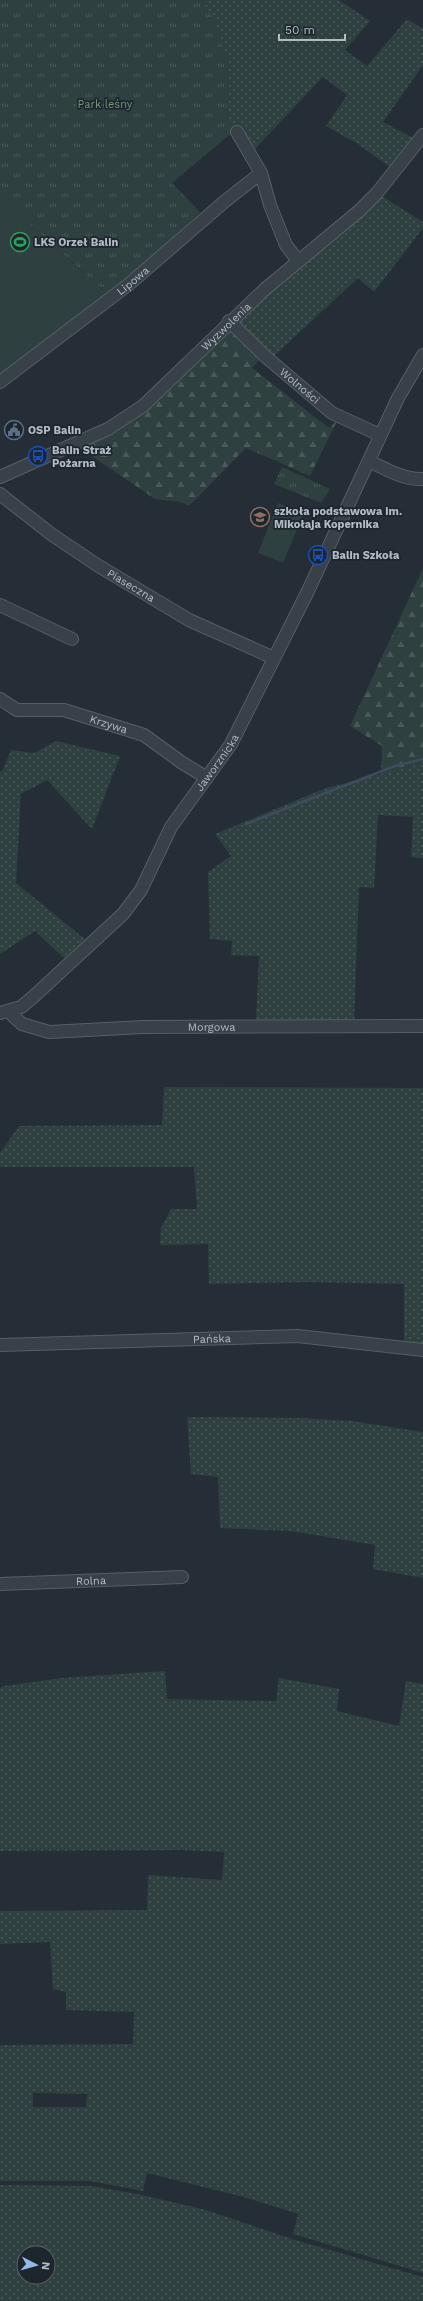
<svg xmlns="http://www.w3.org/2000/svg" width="423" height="2301" viewBox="0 0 423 2301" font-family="'Work Sans',sans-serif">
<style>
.grass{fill:url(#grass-dots);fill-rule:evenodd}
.forest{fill:url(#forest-firs)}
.park{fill:url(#park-tufts)}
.pitch{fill:#2e403f}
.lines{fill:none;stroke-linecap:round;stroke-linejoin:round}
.stream{stroke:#3d4d5e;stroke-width:2.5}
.minor-casing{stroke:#565e66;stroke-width:14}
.minor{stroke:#384048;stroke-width:12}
.labels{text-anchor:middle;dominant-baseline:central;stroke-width:3.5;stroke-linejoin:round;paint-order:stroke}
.park-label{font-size:11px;fill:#75977b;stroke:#1d252d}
.poi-label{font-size:11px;font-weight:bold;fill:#b3bbc4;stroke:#1d252d;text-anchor:start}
.street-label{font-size:11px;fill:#b3bbc4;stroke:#1d252d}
</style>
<defs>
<pattern id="grass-dots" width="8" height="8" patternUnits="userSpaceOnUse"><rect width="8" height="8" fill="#2e403f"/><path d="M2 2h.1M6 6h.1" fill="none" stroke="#4a5a59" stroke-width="1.8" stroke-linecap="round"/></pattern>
<pattern id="forest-firs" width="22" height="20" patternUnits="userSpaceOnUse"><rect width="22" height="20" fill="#2e403f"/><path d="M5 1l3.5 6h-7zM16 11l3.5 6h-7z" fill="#4a5a59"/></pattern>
<pattern id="park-tufts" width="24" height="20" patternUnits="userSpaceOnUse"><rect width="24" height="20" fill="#2e403f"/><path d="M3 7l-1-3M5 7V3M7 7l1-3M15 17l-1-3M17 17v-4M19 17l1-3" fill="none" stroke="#4a5a59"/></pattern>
</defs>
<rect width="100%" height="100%" fill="#252e37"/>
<g class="grass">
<path d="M202,0H339L370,21L345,50L367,66L407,19L423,29V65L383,122L413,138L391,168L358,144L326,126L347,95L323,77L251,153L234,131L229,119L226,106V88Z"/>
<path d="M380,195L423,222V228L374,292L358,278L273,357L238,320Z"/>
<path d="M56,741L120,756L92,829L47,780L21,794L16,883L86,940L65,959L35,931L0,954V771L2,772L11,750L34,753Z"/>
<path d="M423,763V858L411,857L413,817L378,815L374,888L359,887L354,1023L256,1021L259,956L231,955L232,941L210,939L208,872L231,856L215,834L326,788Z"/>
<path d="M164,1087L423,1088V1346L404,1344V1284L307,1282L209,1284L208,1244L160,1245L161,1228L171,1209H197L194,1167H0V1153L19,1126L162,1125Z"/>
<path d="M187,1417L300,1418L352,1421L423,1432V1578L373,1569L375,1545L291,1531L220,1528L218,1477L191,1474Z"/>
<path d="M165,1671L167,1699L276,1701L279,1678L339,1689L337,1711L399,1726L406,1681L423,1684V2273L293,2234L298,2214L244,2197L147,2173L143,2191L90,2181H0V2045L133,2044L134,2012L66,2010V1992L53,1989L50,1942L0,1944V1911L147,1910L148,1875L222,1880L224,1852L180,1850L0,1851V1688L4,1686L62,1678ZM33,2093L87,2094L86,2107H33Z"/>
<path d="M0,2185L92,2186L142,2195L206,2210L292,2239L423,2277V2301H0ZM24,2253H48V2277H24Z"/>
</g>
<g class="forest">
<path d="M230,328L260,359L252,368L329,428L337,421L310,476L246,448L189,506L181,502L155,499L80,448L108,433Z"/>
<path d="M423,568V763L381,774L382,746L350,726Z"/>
</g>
<g class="park">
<path d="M0,0H202L216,23L229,64L226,106L229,119L234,131L172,183L200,212L110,297L0,197Z"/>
<path d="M282,467L330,489L321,503L274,484Z"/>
</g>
<g class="pitch">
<path d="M0,197L110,297L0,385Z"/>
<path d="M278,503L304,513L283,563L258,553Z"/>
</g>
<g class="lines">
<path class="stream" d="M246,824L395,766L423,759"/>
<g class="minor-casing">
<g id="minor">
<path d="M237,132L261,173L270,205L286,245L298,261"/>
<path id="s1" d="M229,321L266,357L332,413L380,435"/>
<path id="s2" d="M0,382L128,285L224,202L261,173"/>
<path d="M369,461C386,469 403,480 423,479"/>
<path id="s3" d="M0,477L108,429L143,406L264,290L359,211L377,193L423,135"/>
<path id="s4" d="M0,494L51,534L97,565L189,620L274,658"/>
<path d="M0,605L72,639"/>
<path id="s5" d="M0,699L17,710H64L144,735L181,762L207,778"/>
<path id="s6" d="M8,1011L22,1024L49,1032L143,1027L423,1026"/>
<path id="s7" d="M0,1013L21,1007L32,998L123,914L141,890L171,827L231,744L307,593L398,398L423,355"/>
<path id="s8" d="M0,1345L298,1336L423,1350"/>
<path id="s9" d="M0,1584L182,1577"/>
</g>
</g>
<use href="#minor" class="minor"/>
</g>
<defs>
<g id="stadium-ring" transform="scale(1)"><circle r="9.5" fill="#1d252d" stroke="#2e9e5b" stroke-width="1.5"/><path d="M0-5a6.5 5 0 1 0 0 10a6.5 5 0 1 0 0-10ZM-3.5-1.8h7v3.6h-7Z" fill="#2e9e5b"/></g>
<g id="civic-ring" transform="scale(1)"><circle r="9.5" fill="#1d252d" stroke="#5c6f8a" stroke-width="1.5"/><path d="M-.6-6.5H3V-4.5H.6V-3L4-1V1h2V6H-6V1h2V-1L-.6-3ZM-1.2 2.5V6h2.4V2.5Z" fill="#5c6f8a"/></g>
<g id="bus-ring" transform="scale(1)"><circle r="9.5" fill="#1d252d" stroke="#1a4fb4" stroke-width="1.5"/><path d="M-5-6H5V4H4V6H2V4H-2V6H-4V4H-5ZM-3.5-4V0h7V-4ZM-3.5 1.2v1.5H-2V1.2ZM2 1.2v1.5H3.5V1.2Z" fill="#1a4fb4"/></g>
<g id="school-ring" transform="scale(1)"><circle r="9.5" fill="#1d252d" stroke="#8d6e63" stroke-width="1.5"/><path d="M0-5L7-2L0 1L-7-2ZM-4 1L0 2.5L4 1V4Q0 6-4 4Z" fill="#8d6e63"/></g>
</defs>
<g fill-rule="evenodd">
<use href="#stadium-ring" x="20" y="242"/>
<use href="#civic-ring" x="14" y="430"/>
<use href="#bus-ring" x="38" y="456"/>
<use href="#school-ring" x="260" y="517"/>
<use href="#bus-ring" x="318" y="555"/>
</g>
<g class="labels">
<g class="park-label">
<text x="105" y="104">Park leśny</text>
</g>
<g class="poi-label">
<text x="34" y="242">LKS Orzeł Balin</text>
<text x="28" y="430">OSP Balin</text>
<text x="52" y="450">Balin Straż<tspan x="52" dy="13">Pożarna</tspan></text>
<text x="274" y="511">szkoła podstawowa im.<tspan x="274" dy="13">Mikołaja Kopernika</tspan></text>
<text x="332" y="555">Balin Szkoła</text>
</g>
<g class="street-label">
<text stroke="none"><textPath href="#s2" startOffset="167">Lipowa</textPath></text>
<text stroke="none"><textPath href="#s3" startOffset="275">Wyzwolenia</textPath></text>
<text stroke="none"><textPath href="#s1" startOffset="96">Wolności</textPath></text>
<text stroke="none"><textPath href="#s4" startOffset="160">Piaseczna</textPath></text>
<text stroke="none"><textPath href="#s5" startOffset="114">Krzywa</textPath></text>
<text stroke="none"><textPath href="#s7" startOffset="339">Jaworznicka</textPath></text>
<text stroke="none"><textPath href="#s6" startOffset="210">Morgowa</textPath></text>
<text stroke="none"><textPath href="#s8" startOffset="212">Pańska</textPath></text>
<text stroke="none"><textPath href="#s9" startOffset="91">Rolna</textPath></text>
</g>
</g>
<g transform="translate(36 2265) rotate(96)"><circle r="19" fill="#1d252d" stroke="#596169"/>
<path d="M0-3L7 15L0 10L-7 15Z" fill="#93b9ea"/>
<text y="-6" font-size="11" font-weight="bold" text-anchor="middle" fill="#b3bbc4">N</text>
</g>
<path d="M279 34v6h66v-6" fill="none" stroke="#b3bbc4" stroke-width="2"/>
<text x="285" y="34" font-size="12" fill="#b3bbc4" stroke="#1d252d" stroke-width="3" paint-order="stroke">50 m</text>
</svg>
